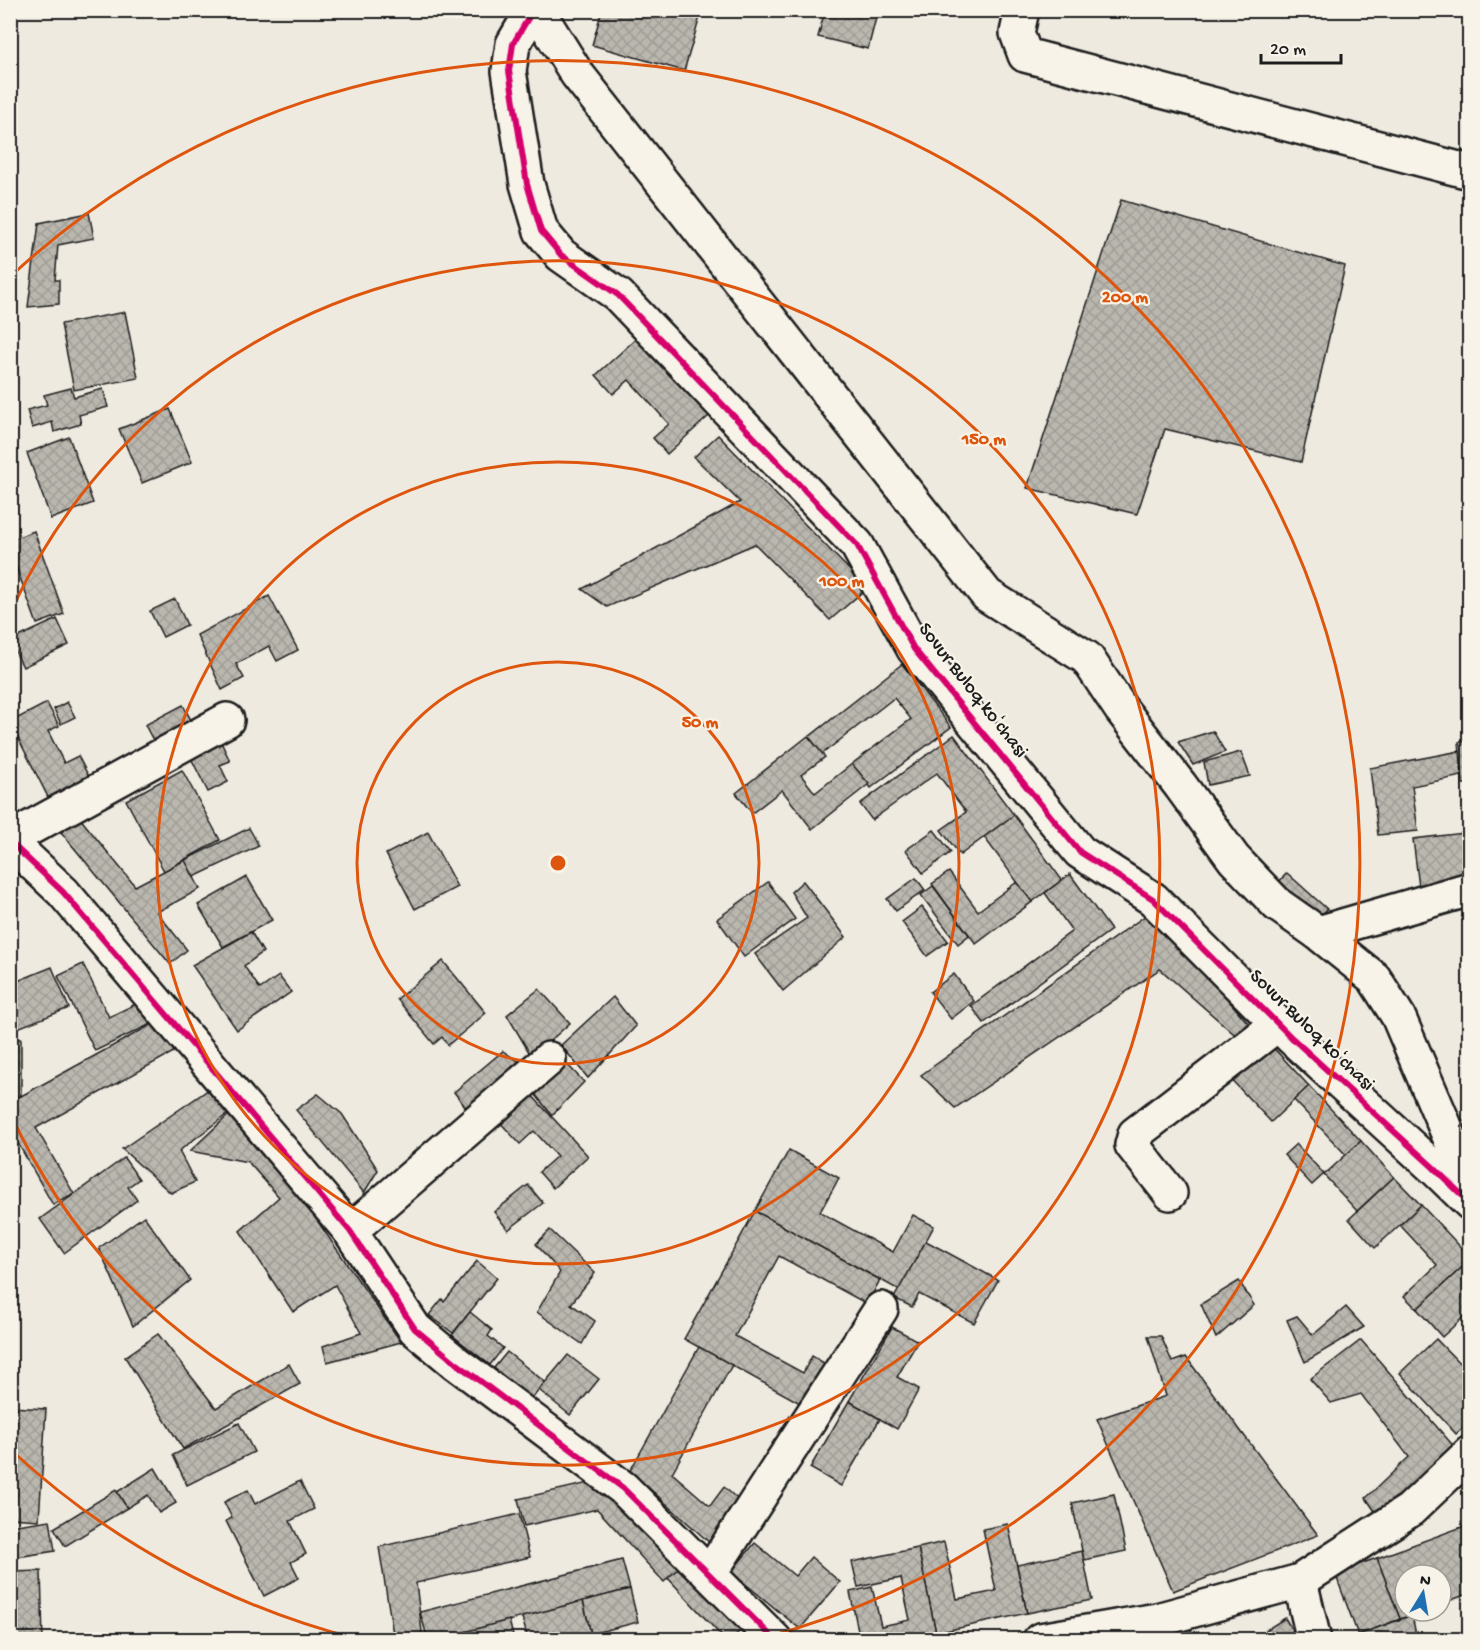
<svg xmlns="http://www.w3.org/2000/svg" width="1480" height="1650" viewBox="0 0 1480 1650" font-family="'Gochi Hand',sans-serif">
<style>
.building{fill:url(#building-cross-hatch);stroke:#1c1c1c;stroke-width:1.5}
.lines{fill:none;stroke-linecap:round;stroke-linejoin:round}
.minor-casing{stroke:#1c1c1c;stroke-width:38}
.minor{stroke:#f7f3e8;stroke-width:33}
.cycleway-casing{stroke:#f7f3e8;stroke-width:10}
.cycleway{stroke:#d6006c;stroke-width:6}
.ring{fill:none;stroke:#de560d;stroke-width:3}
.labels{text-anchor:middle;dominant-baseline:central;stroke-width:4.5;stroke-linejoin:round;paint-order:stroke}
.street-label{font-size:20px;fill:#1c1c1c;stroke:#f7f3e8}
.centre{fill:#de560d;stroke:#f7f3e8;stroke-width:3}
.ring-label{font-size:18px;text-anchor:middle;font-weight:bold;fill:#de560d;stroke:#f7f3e8;stroke-width:4.5;stroke-linejoin:round;paint-order:stroke}
</style>
<defs>
<pattern id="building-cross-hatch" width="8" height="8" patternUnits="userSpaceOnUse" patternTransform="scale(1.5)"><rect width="8" height="8" fill="#bab7af"/><path d="M0 0l8 8M0 8l8-8" fill="none" stroke="#9f9d96"/></pattern>
</defs>
<rect width="100%" height="100%" fill="#eeeae0"/>
<filter id="ink" filterUnits="userSpaceOnUse"><feTurbulence type="fractalNoise" baseFrequency=".0167" numOctaves="2"/><feDisplacementMap in="SourceGraphic" scale="12" xChannelSelector="R" yChannelSelector="G"/><feConvolveMatrix kernelMatrix="1 2 1 2 8 2 1 2 1" color-interpolation-filters="sRGB"/></filter>
<g filter="url(#ink)">
<g class="building">
<path d="M602,10H702L684,71L592,45Z"/>
<path d="M825,10H878L868,49L818,37Z"/>
<path d="M1121,200L1345,266L1301,462L1165,429L1137,514L1027,488Z"/>
<path d="M89,213L94,238L58,245L55,280H59V304L28,307L39,223Z"/>
<path d="M125,312L138,378L74,390L61,324Z"/>
<path d="M639,336L710,415L667,454L653,438L669,424L629,380L613,394L596,375Z"/>
<path d="M71,388L74,397L103,389L108,407L79,415L81,424L54,432L52,422L32,428L27,410L47,405L44,395Z"/>
<path d="M170,409L192,462L142,483L119,429Z"/>
<path d="M718,435L867,588L830,620L755,544L607,607L582,589L740,502L694,457Z"/>
<path d="M69,437L93,503L51,519L27,453Z"/>
<path d="M34,531L64,614L37,624L10,550V540Z"/>
<path d="M269,596L298,650L277,661L269,646L236,664L244,678L222,690L197,635Z"/>
<path d="M175,599L187,625L163,637L150,611Z"/>
<path d="M57,619L69,645L23,667L10,641Z"/>
<path d="M902,664L951,727L871,788L852,764L911,719L894,698L822,754L809,737Z"/>
<path d="M67,702L75,717L61,724L54,709Z"/>
<path d="M47,703L59,726L48,731L64,763L78,756L92,783L51,803L10,722Z"/>
<path d="M183,705L192,722L154,742L145,725Z"/>
<path d="M1213,731L1225,752L1193,765L1178,742Z"/>
<path d="M954,735L1014,815L960,855L941,830L966,812L937,773L872,820L860,804Z"/>
<path d="M808,736L825,757L801,775L815,793L852,764L869,784L812,829L782,790L752,813L736,793Z"/>
<path d="M219,738L230,761L220,765L228,782L208,792L189,754Z"/>
<path d="M1470,741V784H1463L1459,742Z"/>
<path d="M1460,751L1462,776L1412,786L1418,831L1378,835L1370,768Z"/>
<path d="M1241,752L1250,776L1208,785L1204,762Z"/>
<path d="M182,770L220,840L164,871L126,800Z"/>
<path d="M1014,815L1062,880L1032,902L984,837Z"/>
<path d="M79,817L135,886L185,860L200,889L157,912L187,950L170,964L61,832Z"/>
<path d="M249,828L259,846L194,877L185,860Z"/>
<path d="M934,830L951,852L923,873L906,850Z"/>
<path d="M428,832L457,887L415,909L386,854Z"/>
<path d="M1464,833L1470,877L1420,895L1413,839Z"/>
<path d="M949,872L978,911L1017,882L1032,902L976,944L932,884Z"/>
<path d="M1287,873L1327,909L1316,921L1275,886Z"/>
<path d="M1070,874L1111,930L984,1023L971,1006L1072,931L1045,893Z"/>
<path d="M247,877L272,920L223,947L198,905Z"/>
<path d="M916,878L925,890L896,911L887,899Z"/>
<path d="M803,881L846,937L783,991L755,954L807,918L791,892Z"/>
<path d="M768,882L795,919L744,957L717,919Z"/>
<path d="M933,886L969,935L958,944L921,895Z"/>
<path d="M922,907L948,941L927,956L902,922Z"/>
<path d="M1152,911L1254,1030L1241,1040L1160,969L955,1108L921,1075Z"/>
<path d="M251,932L263,952L244,966L260,989L279,976L291,992L237,1030L192,965Z"/>
<path d="M443,961L486,1013L448,1045L442,1037L434,1044L397,999Z"/>
<path d="M83,964L109,1017L144,1000L155,1022L95,1051L58,976Z"/>
<path d="M52,967L69,1008L10,1031V984Z"/>
<path d="M954,974L974,1001L951,1019L930,992Z"/>
<path d="M539,989L570,1023L532,1057L507,1015Z"/>
<path d="M1468,994H1470V1029L1465,1028Z"/>
<path d="M613,997L636,1026L588,1078L561,1045Z"/>
<path d="M162,1019L179,1049L36,1128L74,1194L53,1205L10,1129V1102Z"/>
<path d="M1466,1037H1470V1080Z"/>
<rect x="10" y="1039" width="11" height="57"/>
<path d="M1267,1041L1309,1086L1271,1122L1228,1076Z"/>
<path d="M503,1051L527,1067L471,1114L454,1092Z"/>
<path d="M559,1056L584,1082L552,1115L531,1089Z"/>
<path d="M218,1083L238,1106L179,1151L195,1182L171,1193L122,1149Z"/>
<path d="M1309,1086L1361,1141L1346,1155L1294,1100Z"/>
<path d="M526,1089L588,1156L553,1188L539,1172L557,1156L534,1131L520,1144L495,1117Z"/>
<path d="M318,1094L342,1114L378,1170L364,1193L296,1110Z"/>
<path d="M238,1106L401,1342L327,1362L323,1346L361,1333L335,1285L293,1312L240,1231L279,1197L248,1162L190,1151Z"/>
<path d="M1361,1141L1394,1177L1357,1211L1324,1175Z"/>
<path d="M1296,1144L1324,1174L1312,1185L1284,1155Z"/>
<path d="M789,1150L839,1178L820,1212L893,1252L913,1215L934,1226L899,1290L755,1211Z"/>
<path d="M124,1158L139,1179L128,1187L137,1200L64,1253L40,1219Z"/>
<path d="M1394,1177L1421,1205L1375,1248L1349,1219Z"/>
<path d="M528,1185L543,1203L508,1230L494,1212Z"/>
<path d="M1421,1205L1470,1257V1260L1417,1309L1404,1296L1437,1265L1400,1225Z"/>
<path d="M755,1211L880,1280L867,1304L779,1256L735,1336L803,1373L812,1356L831,1367L809,1408L684,1339Z"/>
<path d="M144,1216L190,1280L133,1326L99,1248Z"/>
<path d="M550,1230L595,1273L571,1304L595,1321L582,1344L537,1312L560,1272L536,1244Z"/>
<path d="M926,1241L998,1280L974,1323L919,1294L912,1307L894,1298Z"/>
<path d="M1470,1260V1311L1442,1337L1417,1309Z"/>
<path d="M477,1261L497,1278L453,1333L429,1315L442,1299L444,1302Z"/>
<path d="M1239,1281L1254,1305L1216,1338L1201,1304Z"/>
<path d="M1346,1307L1364,1327L1305,1362L1287,1320L1297,1316L1313,1335Z"/>
<path d="M470,1312L492,1330L488,1336L503,1348L490,1365L452,1335Z"/>
<path d="M892,1327L918,1341L897,1377L919,1389L897,1429L849,1401Z"/>
<path d="M158,1334L216,1408L289,1364L300,1384L183,1449L125,1357Z"/>
<path d="M1148,1336H1161L1172,1362L1186,1357L1318,1535L1173,1591L1097,1419L1166,1396Z"/>
<path d="M1436,1339L1470,1374V1421L1456,1434L1400,1373Z"/>
<path d="M1361,1340L1457,1450L1381,1520L1366,1498L1409,1457L1361,1394L1331,1403L1310,1379Z"/>
<path d="M699,1347L732,1365L672,1473L710,1506L724,1487L743,1504L711,1544L630,1471Z"/>
<path d="M507,1352L545,1382L532,1399L494,1368Z"/>
<path d="M568,1355L599,1379L570,1415L539,1390Z"/>
<path d="M849,1401L880,1419L841,1486L810,1468Z"/>
<path d="M10,1407L46,1409L39,1520L10,1518Z"/>
<path d="M239,1423L254,1452L187,1485L173,1455Z"/>
<path d="M155,1468L176,1503L159,1513L148,1495L127,1508L117,1492Z"/>
<path d="M602,1480L683,1564L664,1582L597,1509L524,1526L518,1499Z"/>
<path d="M300,1481L314,1509L290,1521L306,1554L291,1562L299,1578L264,1596L226,1521L232,1518L224,1502L248,1490L255,1504Z"/>
<path d="M116,1490L127,1508L65,1546L54,1528Z"/>
<path d="M1114,1494L1126,1551L1084,1560L1072,1503Z"/>
<path d="M519,1514L530,1557L416,1583L423,1640H394L379,1547Z"/>
<path d="M50,1520L55,1551L10,1558V1526Z"/>
<path d="M1008,1524L1027,1613L936,1633L918,1548L944,1542L957,1599L996,1591L983,1529Z"/>
<path d="M1470,1524V1593L1441,1604V1575H1405V1611H1422L1400,1619L1377,1558Z"/>
<path d="M755,1543L795,1576L811,1557L840,1582L800,1629L731,1572Z"/>
<path d="M918,1548L936,1633L904,1640H860L850,1592L872,1587L881,1626L910,1620L901,1578L858,1587L852,1562Z"/>
<path d="M1082,1551L1092,1600L1027,1613L1017,1565Z"/>
<path d="M1377,1558L1400,1619L1358,1635L1335,1573Z"/>
<path d="M622,1560L630,1589L435,1640H428L420,1612Z"/>
<path d="M683,1564L743,1628L730,1640H725L668,1578Z"/>
<path d="M41,1571L43,1640H10V1572Z"/>
<path d="M630,1589L638,1622L591,1634L583,1601Z"/>
<path d="M583,1601L591,1634L569,1640H528L522,1617Z"/>
<path d="M1412,1615L1417,1640H1360L1358,1635Z"/>
<path d="M1285,1618L1298,1640H1272L1266,1630Z"/>
<path d="M509,1620L514,1640H435Z"/>
<path d="M1190,1622L1193,1640H1157L1155,1629Z"/>
</g>
<g class="lines">
<g class="minor-casing">
<g id="minor">
<path d="M533,10L513,44L509,71L527,184L541,231L561,255L618,295L857,545L914,649L1080,852L1153,899L1292,1038L1433,1167L1470,1203"/>
<path d="M537,10L577,74L987,595L1087,658L1121,709L1180,785L1234,859L1278,905L1318,933L1374,978L1398,1016L1470,1185"/>
<path d="M1022,10L1017,33L1025,55L1470,172"/>
<path d="M10,839L227,720"/>
<path d="M10,842L63,892L350,1231L415,1329L456,1363L623,1488L775,1640"/>
<path d="M1318,933L1470,889"/>
<path d="M1170,1193L1132,1145L1135,1134L1278,1024"/>
<path d="M350,1231L549,1059"/>
<path d="M710,1573L881,1309"/>
<path d="M1300,1581L1314,1640"/>
<path d="M1040,1640L1157,1620L1300,1581L1410,1510L1470,1453"/>
</g>
</g>
<use href="#minor" class="minor"/>
<g class="cycleway-casing">
<g id="cycleway">
<path d="M533,10L513,44L509,71L527,184L541,231L561,255L618,295L857,545L914,649L1080,852L1153,899L1292,1038L1433,1167L1470,1203"/>
<path d="M10,842L63,892L350,1231L415,1329L456,1363L623,1488L775,1640"/>
</g>
</g>
<use href="#cycleway" class="cycleway"/>
</g>
</g>
<g class="ring">
<circle cx="558" cy="863" r="201"/>
<circle cx="558" cy="863" r="401"/>
<path d="M12 609A602 602 0 1 1 12 1117"/>
<path d="M357 1639A802 802 0 0 1 11 1450M11 276A802 802 0 1 1 759 1639"/>
</g>
<g class="labels">
<g class="street-label">
<text transform="translate(972 691) rotate(52)">Sovur Buloq koʻchasi</text>
<text transform="translate(1311 1031) rotate(44)">Sovur Buloq koʻchasi</text>
</g>
</g>
<circle cx="558" cy="863" r="9" class="centre"/>
<g class="ring-label">
<text x="1125" y="302">200 m</text>
<text x="984" y="444">150 m</text>
<text x="842" y="586">100 m</text>
<text x="700" y="727">50 m</text>
</g>
<rect width="1480" height="1650" fill="none" stroke="#f7f3e8" stroke-width="36"/>
<rect x="18" y="18" width="1444" height="1614" fill="none" stroke="#1c1c1c" stroke-width="2" filter="url(#ink)"/>
<g transform="translate(1423 1593) rotate(11)"><circle r="28" fill="#f7f3e8" stroke="#9f9d96" stroke-width="1.5"/>
<path d="M0-4.5L10 22L0 15L-10 22Z" fill="#1f6fb2"/>
<text y="-9" font-size="16" font-weight="bold" text-anchor="middle" fill="#1c1c1c">N</text>
</g>
<path d="M1261 54v9h80v-9" fill="none" stroke="#1c1c1c" stroke-width="3"/>
<text x="1270" y="54" font-size="18" fill="#1c1c1c" stroke="#f7f3e8" stroke-width="4.5" paint-order="stroke">20 m</text>
</svg>
